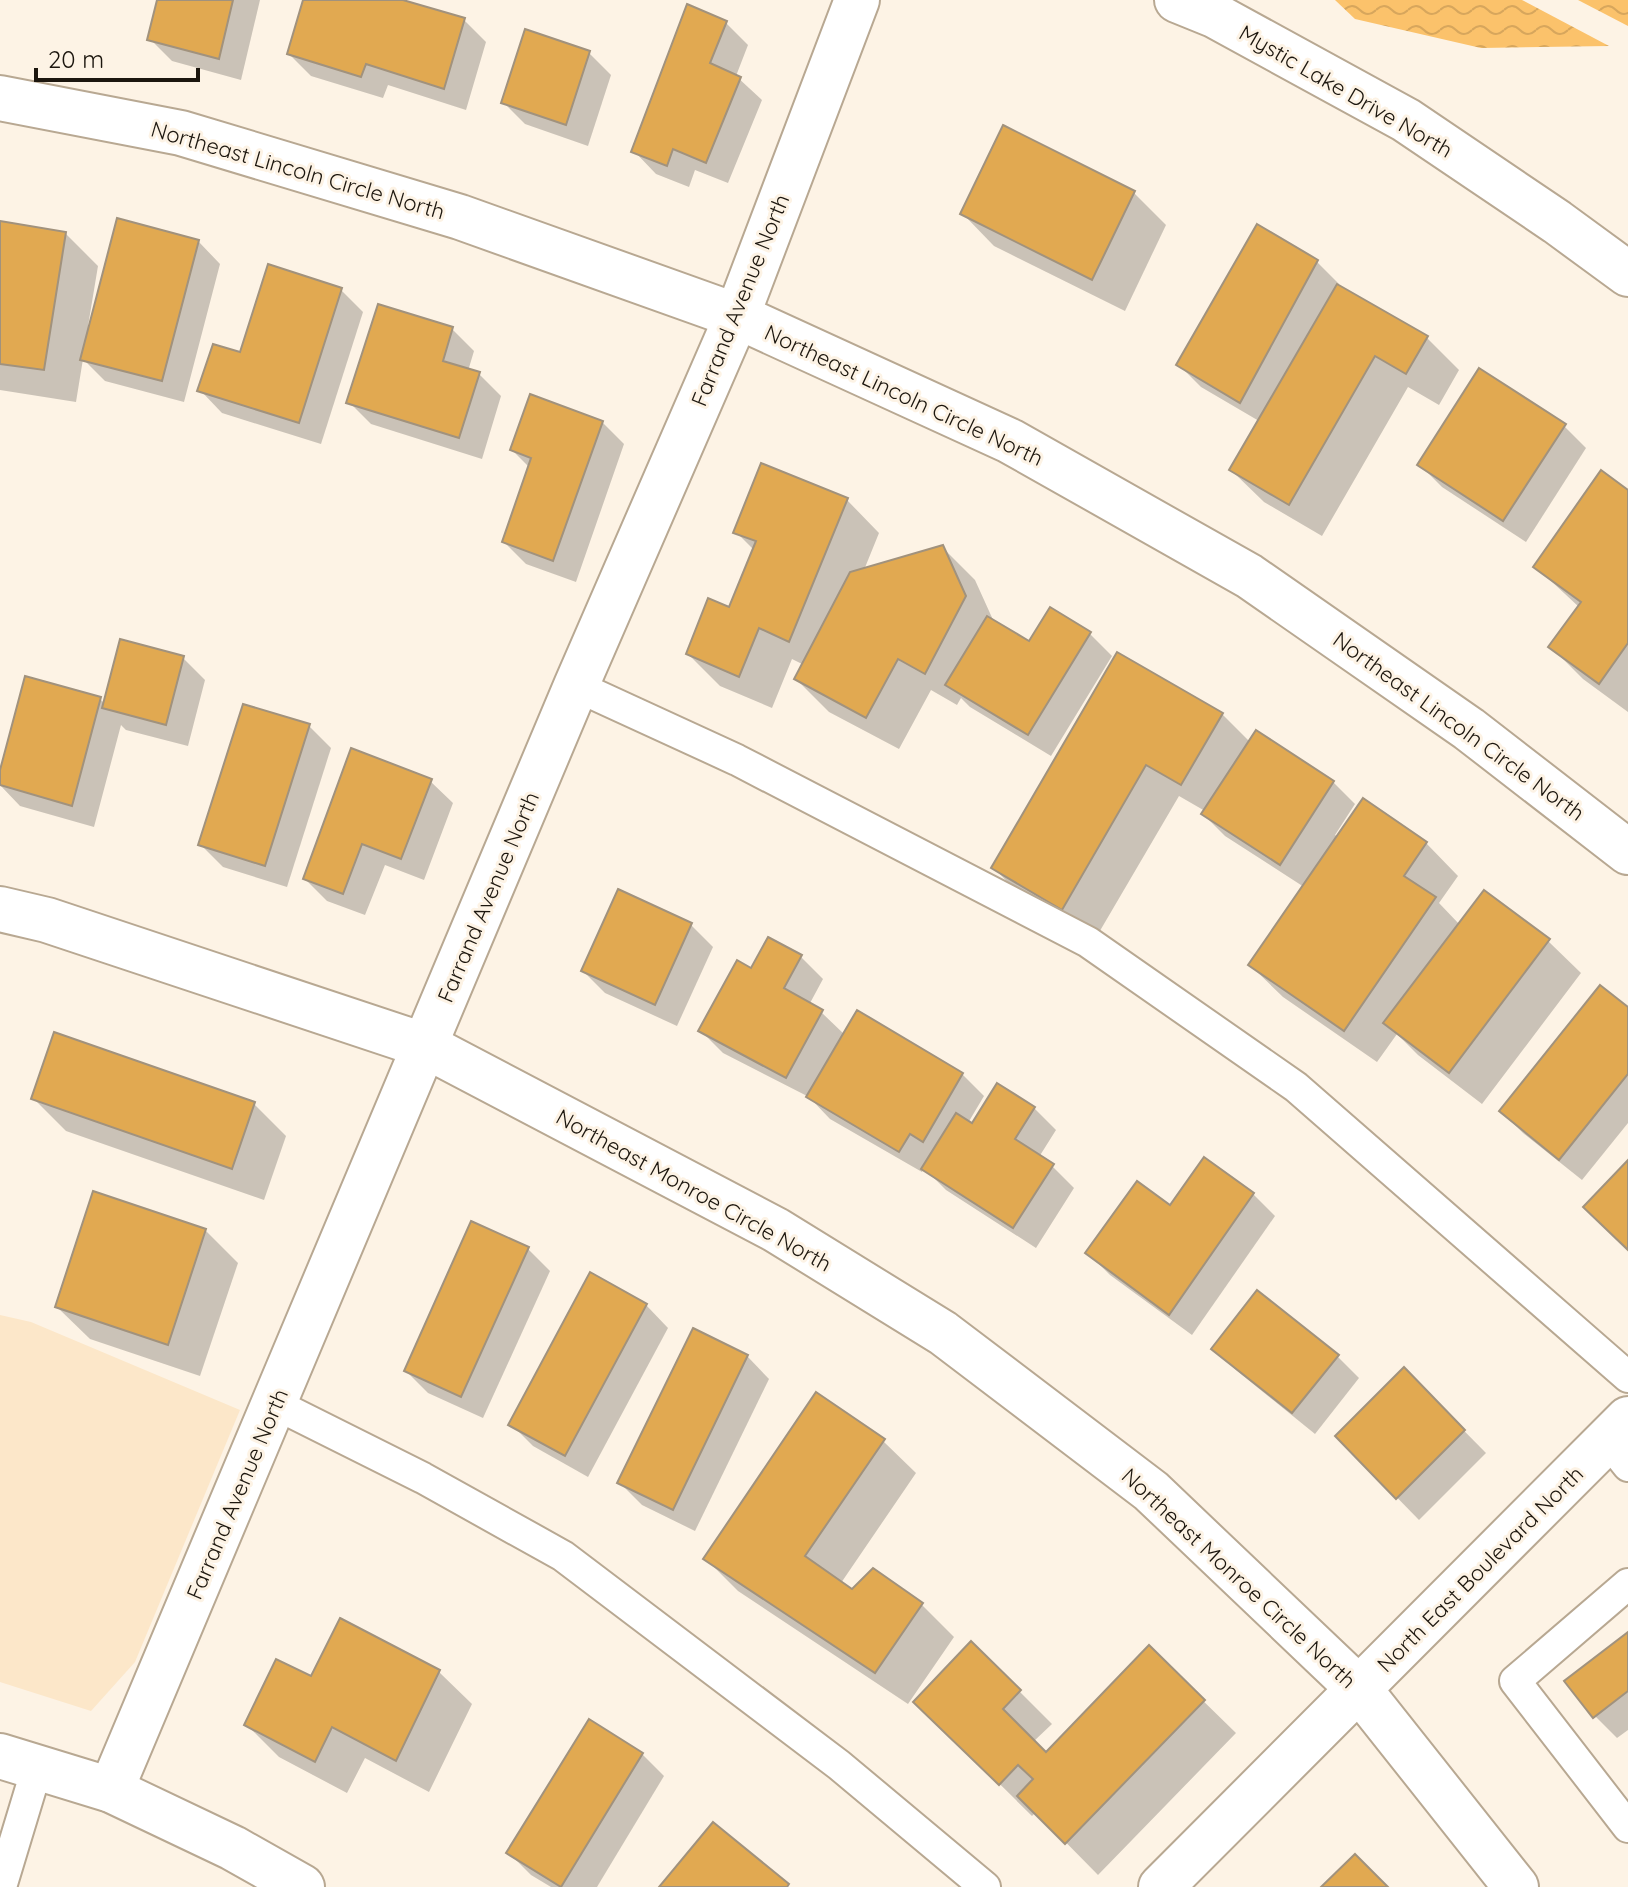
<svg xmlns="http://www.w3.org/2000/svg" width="1628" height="1887" viewBox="0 0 1628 1887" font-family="Quicksand,sans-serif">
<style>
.built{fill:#fce7c9}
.water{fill:url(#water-waves)}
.shadow{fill:#0003}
.building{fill:#e1a951;stroke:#a1927d;stroke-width:2}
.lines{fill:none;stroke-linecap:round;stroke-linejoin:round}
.lane-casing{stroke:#b8a892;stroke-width:34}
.street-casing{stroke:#b8a892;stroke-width:48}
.lane{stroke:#fff;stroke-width:30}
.street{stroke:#fff;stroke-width:44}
.labels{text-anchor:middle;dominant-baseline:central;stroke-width:6;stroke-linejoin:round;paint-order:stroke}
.street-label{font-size:22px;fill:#1c160e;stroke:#fdf3e5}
</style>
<defs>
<pattern id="water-waves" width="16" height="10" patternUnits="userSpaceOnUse" patternTransform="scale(2)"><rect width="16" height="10" fill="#fbc26b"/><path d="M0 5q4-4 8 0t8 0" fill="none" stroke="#d7a65c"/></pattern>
</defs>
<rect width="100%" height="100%" fill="#fdf3e5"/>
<path class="built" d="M0,1315L31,1322L240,1410L135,1662L91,1711L0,1682Z"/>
<g class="water">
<path d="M1335,0H1522L1609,46L1481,48L1355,19Z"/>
<path d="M1578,0H1628V26Z"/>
</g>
<g class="shadow">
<path d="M159,0H260L241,80L172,61L150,39Z"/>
<path d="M305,0H396L464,20L486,42L466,110L388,85L383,98L311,76L289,54Z"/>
<path d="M726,23L748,45L736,76L762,100L728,183L695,170L689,187L656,174L634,151Z"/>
<path d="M589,53L611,75L588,146L525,124L503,102Z"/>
<path d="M1134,193L1166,225L1125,311L994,246L962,213Z"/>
<path d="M0,223L65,233L98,266L88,326L91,327L198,241L220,264L184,402L105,381L83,359L76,402L0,390Z"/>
<path d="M1317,262L1339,284L1338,286L1427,338L1459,370L1439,405L1408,387L1322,536L1264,502L1231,470L1259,421L1201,387L1179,365Z"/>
<path d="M341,290L363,312L321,444L222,413L200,390L241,355Z"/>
<path d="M452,329L474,351L468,371L479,374L501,396L482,459L371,424L349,402Z"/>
<path d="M602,422L624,444L576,582L526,564L504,542L530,468L512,450Z"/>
<path d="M1564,426L1586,448L1526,542L1442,487L1420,465Z"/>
<path d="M1628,492V712L1583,679L1551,647L1579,607L1536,567Z"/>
<path d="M847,500L879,533L864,570L942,547L975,580L994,622L1030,644L1090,634L1112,656L1051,756L970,707L961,698L957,705L931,690L899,749L829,712L796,679L804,665L792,659L772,708L720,686L688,654L731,610L754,550L736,532Z"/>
<path d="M1118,654L1222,714L1250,742L1333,782L1355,804L1335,835L1338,837L1426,843L1458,876L1439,903L1460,925L1548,941L1581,973L1482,1104L1418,1055L1397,1034L1377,1062L1283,997L1250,965L1304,887L1225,836L1203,814L1205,811L1179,796L1094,941L1026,901L994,868Z"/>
<path d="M183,658L205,680L188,746L126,730L121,725L94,827L20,806L0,785V777L100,699L105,704Z"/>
<path d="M309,726L331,748L287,887L223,867L201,845Z"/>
<path d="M430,781L453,803L424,880L385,865L365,915L327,901L305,879Z"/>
<path d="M691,925L713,947L677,1026L605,993L583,971Z"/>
<path d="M801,957L823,979L809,1005L821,1012L845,1035L962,1074L984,1096L968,1123L972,1126L1034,1108L1056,1130L1039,1157L1052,1166L1074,1188L1036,1248L946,1190L924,1168L922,1172L830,1119L809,1097L723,1053L701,1031L752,971Z"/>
<path d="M1628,1010V1123L1582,1180L1523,1133L1501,1111Z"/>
<path d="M33,1098L254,1104L286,1136L264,1200L66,1131Z"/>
<path d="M1253,1194L1275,1216L1192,1335L1110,1275L1088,1253L1170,1208Z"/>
<path d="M205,1230L238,1263L200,1376L90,1339L57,1307Z"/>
<path d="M528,1249L550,1271L483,1418L428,1393L406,1371Z"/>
<path d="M646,1305L668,1328L588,1477L533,1446L511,1424Z"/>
<path d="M1214,1348L1337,1356L1359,1378L1315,1434L1236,1370Z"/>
<path d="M747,1356L769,1379L695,1531L642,1505L620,1483Z"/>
<path d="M1404,1370L1486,1453L1419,1520L1337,1436Z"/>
<path d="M883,1441L916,1473L841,1583L852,1591L922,1605L954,1637L908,1704L738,1591L706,1559Z"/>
<path d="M341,1621L439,1672L472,1704L429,1792L365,1758L347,1793L279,1757L246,1724L312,1679Z"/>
<path d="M1628,1634V1730L1617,1738L1595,1716Z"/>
<path d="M971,1643L1052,1724L1033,1742L1046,1755L1149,1648L1236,1733L1098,1875L1036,1812L1032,1816L916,1701Z"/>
<path d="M642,1754L664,1776L597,1887H551L531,1875L509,1853Z"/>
</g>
<g class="building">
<path d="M157,0H233L219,59L147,40Z"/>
<path d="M303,0H403L465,18L444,89L366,64L361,77L287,54Z"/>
<path d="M687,4L727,21L710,63L741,77L706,163L673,149L667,166L631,152Z"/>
<path d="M525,29L590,51L566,125L501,103Z"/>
<path d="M1003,125L1135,191L1092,280L960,214Z"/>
<path d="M117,218L199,240L162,381L80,360Z"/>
<path d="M0,221L66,232L44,370L0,364Z"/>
<path d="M1257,224L1318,260L1240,403L1176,365Z"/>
<path d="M268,264L342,288L299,423L197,391L213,344L240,352Z"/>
<path d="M1337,284L1428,336L1406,374L1375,356L1289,505L1229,470Z"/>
<path d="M378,304L453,327L443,361L480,372L459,438L346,403Z"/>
<path d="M1479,368L1566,424L1503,521L1417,465Z"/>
<path d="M530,394L603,421L553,561L502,542L531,458L510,450Z"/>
<path d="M761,463L848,498L789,642L759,628L739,677L686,654L708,598L729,607L756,541L733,533Z"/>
<path d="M1601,470L1628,490V643L1599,684L1548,647L1581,602L1533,567Z"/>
<path d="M943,545L966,596L925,674L898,659L866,718L794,679L850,572Z"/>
<path d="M1050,607L1091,632L1028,735L945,685L987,616L1029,641Z"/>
<path d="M120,639L184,656L166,725L102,708Z"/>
<path d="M1117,652L1223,713L1181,785L1146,765L1062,910L991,868Z"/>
<path d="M25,676L101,697L72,806L0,785V770Z"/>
<path d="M243,704L310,724L265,866L198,845Z"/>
<path d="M1256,730L1334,781L1280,865L1201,814Z"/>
<path d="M351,748L432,779L401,859L362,844L343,894L303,879Z"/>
<path d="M1363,798L1427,842L1404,876L1436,897L1344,1031L1248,965Z"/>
<path d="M618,889L692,923L655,1005L581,971Z"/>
<path d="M1484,890L1550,939L1449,1073L1383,1023Z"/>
<path d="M768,937L802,955L784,988L823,1010L786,1078L698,1031L737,960L751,968Z"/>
<path d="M1600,985L1628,1007V1074L1559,1160L1499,1111Z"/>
<path d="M857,1010L963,1073L923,1142L910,1134L899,1152L806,1097Z"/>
<path d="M54,1032L255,1102L232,1169L31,1099Z"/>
<path d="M997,1083L1035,1107L1015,1139L1054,1164L1013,1228L921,1169L956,1113L972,1123Z"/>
<path d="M1204,1157L1254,1193L1169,1315L1085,1253L1137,1181L1170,1205Z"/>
<path d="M1628,1160V1250L1583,1207Z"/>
<path d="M93,1191L206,1229L168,1345L55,1307Z"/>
<path d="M471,1221L529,1247L461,1397L404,1371Z"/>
<path d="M590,1272L647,1304L565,1456L508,1425Z"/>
<path d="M1257,1290L1339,1355L1292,1413L1211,1349Z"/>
<path d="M693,1328L748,1355L673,1510L617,1483Z"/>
<path d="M1404,1367L1465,1430L1396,1499L1335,1436Z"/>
<path d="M816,1392L885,1439L805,1556L852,1589L873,1568L923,1603L875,1673L703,1559Z"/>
<path d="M340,1618L440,1670L396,1761L332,1727L315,1762L244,1725L276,1659L311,1676Z"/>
<path d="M1628,1632V1691L1593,1718L1564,1681Z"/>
<path d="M971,1641L1021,1690L1003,1709L1046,1752L1149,1645L1205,1700L1065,1844L1017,1796L1033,1779L1018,1765L999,1785L913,1702Z"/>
<path d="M589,1719L643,1753L561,1887L506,1853Z"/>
<path d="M713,1822L789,1884L787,1887H659Z"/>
<path d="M1355,1854L1388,1887H1321Z"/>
</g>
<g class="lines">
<g class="lane-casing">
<g id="lane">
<path d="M576,686L737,760L1088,942L1296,1087L1628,1377"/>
<path d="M275,1404L423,1478L563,1556L839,1765L985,1887"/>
<path d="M1608,1441L1628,1466"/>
<path d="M1628,1584L1515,1681L1628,1827"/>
<path d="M1,1887L37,1768"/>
</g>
</g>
<g class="street-casing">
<g id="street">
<path d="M1177,0L1214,15L1406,120L1557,222L1628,274"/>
<path d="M0,98L181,133L460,217L737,316L1010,441L1249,576L1469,729L1628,852"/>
<path d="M0,909L47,920L426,1046L776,1230L943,1333L1151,1491L1359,1689L1516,1887"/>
<path d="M0,1756L111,1790L233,1848L302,1887"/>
<path d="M111,1790L576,686L737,316L857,0"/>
<path d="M1161,1887L1628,1419"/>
</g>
</g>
<use href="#lane" class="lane"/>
<use href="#street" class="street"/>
</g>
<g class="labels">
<g class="street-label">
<text transform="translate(1346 91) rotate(30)">Mystic Lake Drive North</text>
<text transform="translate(298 170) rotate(16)">Northeast Lincoln Circle North</text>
<text transform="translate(740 300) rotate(-68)">Farrand Avenue North</text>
<text transform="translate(904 395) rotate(25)">Northeast Lincoln Circle North</text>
<text transform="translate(1459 726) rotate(36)">Northeast Lincoln Circle North</text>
<text transform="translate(488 897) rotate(-67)">Farrand Avenue North</text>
<text transform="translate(694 1190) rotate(29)">Northeast Monroe Circle North</text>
<text transform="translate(237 1494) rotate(-67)">Farrand Avenue North</text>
<text transform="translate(1480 1569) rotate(-45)">North East Boulevard North</text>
<text transform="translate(1239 1578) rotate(43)">Northeast Monroe Circle North</text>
</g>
</g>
<path d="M36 68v12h162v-12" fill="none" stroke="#1c160e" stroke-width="4"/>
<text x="48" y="68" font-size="24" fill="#1c160e" stroke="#fdf3e5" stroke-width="6" paint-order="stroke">20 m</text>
</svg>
